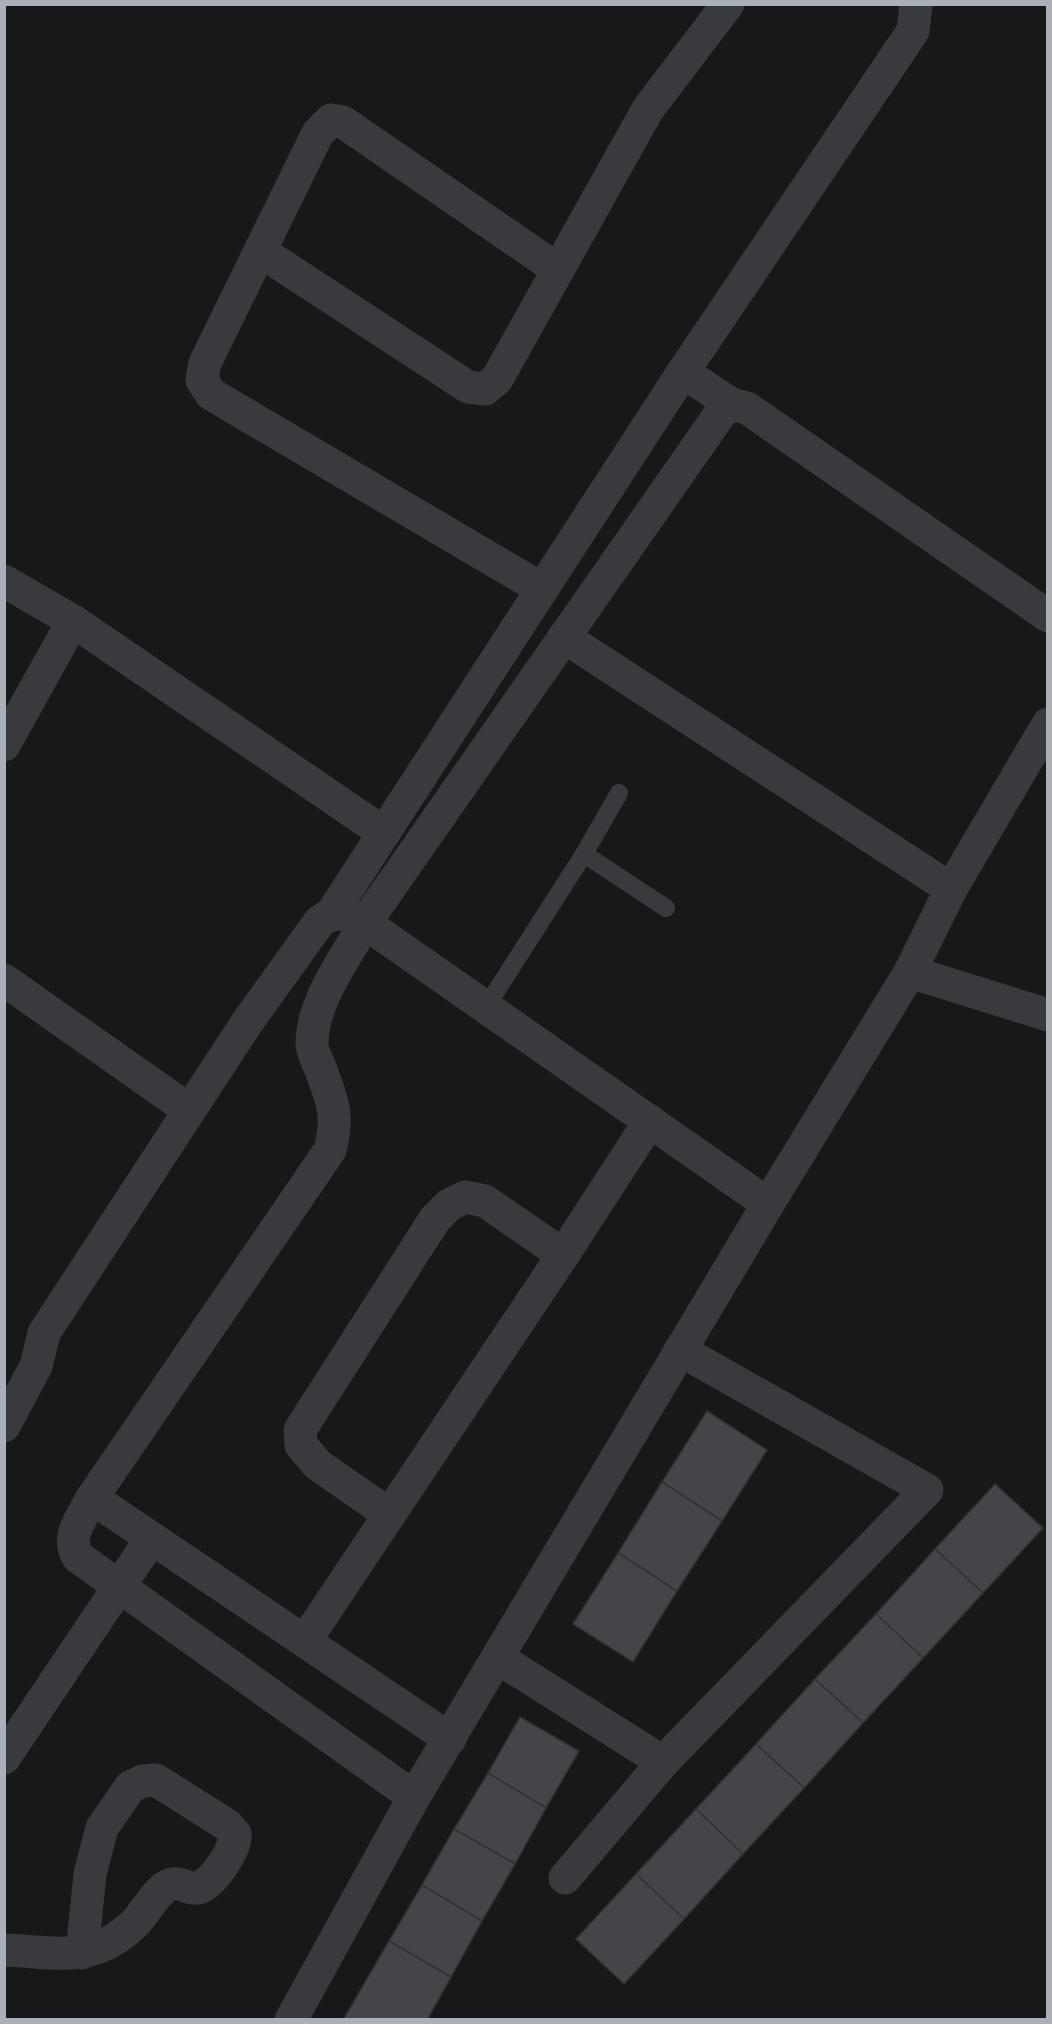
<svg xmlns="http://www.w3.org/2000/svg" width="1052" height="2024" viewBox="0 0 1052 2024" font-family="Commissioner,sans-serif">
<style>
.building{fill:#454549;stroke:#323235;stroke-width:1.5}
.lines{fill:none;stroke-linecap:round;stroke-linejoin:round}
.service{stroke:#393a3e;stroke-width:18}
.minor{stroke:#393a3e;stroke-width:33}
</style>
<rect width="100%" height="100%" fill="#181719"/>
<g class="building">
<path d="M707,1411L767,1450L722,1521L662,1482Z"/>
<path d="M662,1482L722,1521L677,1591L618,1553Z"/>
<path d="M995,1484L1043,1528L983,1593L935,1549Z"/>
<path d="M935,1549L983,1593L923,1658L876,1614Z"/>
<path d="M618,1553L677,1591L633,1662L573,1624Z"/>
<path d="M876,1614L923,1658L863,1723L815,1679Z"/>
<path d="M815,1679L863,1723L804,1788L756,1744Z"/>
<path d="M520,1717L579,1751L546,1808L488,1773Z"/>
<path d="M756,1744L804,1788L743,1854L696,1809Z"/>
<path d="M488,1773L546,1808L515,1864L454,1829Z"/>
<path d="M696,1809L743,1854L684,1919L636,1874Z"/>
<path d="M454,1829L515,1864L482,1921L422,1885Z"/>
<path d="M636,1874L684,1919L624,1984L576,1939Z"/>
<path d="M422,1885L482,1921L451,1977L389,1941Z"/>
<path d="M389,1941L451,1977L427,2020H343Z"/>
</g>
<g class="lines">
<g class="service">
<path d="M584,854L666,908"/>
<path d="M486,1007L584,854L619,793"/>
</g>
<g class="minor">
<path d="M260,251L468,387L485,389L497,379L648,109L728,4"/>
<path d="M683,372L731,404L747,408L1048,616"/>
<path d="M4,581L73,621"/>
<path d="M542,589L211,394L202,380L205,363L318,133L331,120L343,122L557,269"/>
<path d="M564,637L951,889"/>
<path d="M4,745L73,621L384,833"/>
<path d="M332,913L683,372L913,31L916,4"/>
<path d="M910,972L1048,1015"/>
<path d="M4,980L189,1110"/>
<path d="M563,1255L650,1121"/>
<path d="M4,1426L36,1366L44,1333L248,1021L320,921C337,910 347,914 365,923L768,1204"/>
<path d="M92,1498L450,1739"/>
<path d="M305,1641L563,1255L485,1201L465,1197L449,1205L435,1219L300,1430L301,1445L318,1465L389,1514"/>
<path d="M498,1658L663,1762"/>
<path d="M4,1758L151,1539"/>
<path d="M414,1797L78,1557C65,1537 82,1518 92,1498L330,1150C339,1115 333,1103 321,1070C318,1062 312,1052 312,1044C312,1001 345,959 365,923L720,414L731,404"/>
<path d="M565,1878L663,1762L927,1490L680,1350"/>
<path d="M4,1950C58,1952 92,1964 134,1924C145,1913 155,1893 167,1886C179,1879 187,1890 198,1888C212,1885 237,1848 235,1834L227,1825L156,1780L143,1781L130,1787L102,1828L90,1874L82,1953"/>
<path d="M291,2020L414,1797L768,1204L910,972L951,889L1048,724"/>
</g>
</g>
<rect width="1052" height="2024" fill="none" stroke="#abafb7" stroke-width="12"/>
</svg>
